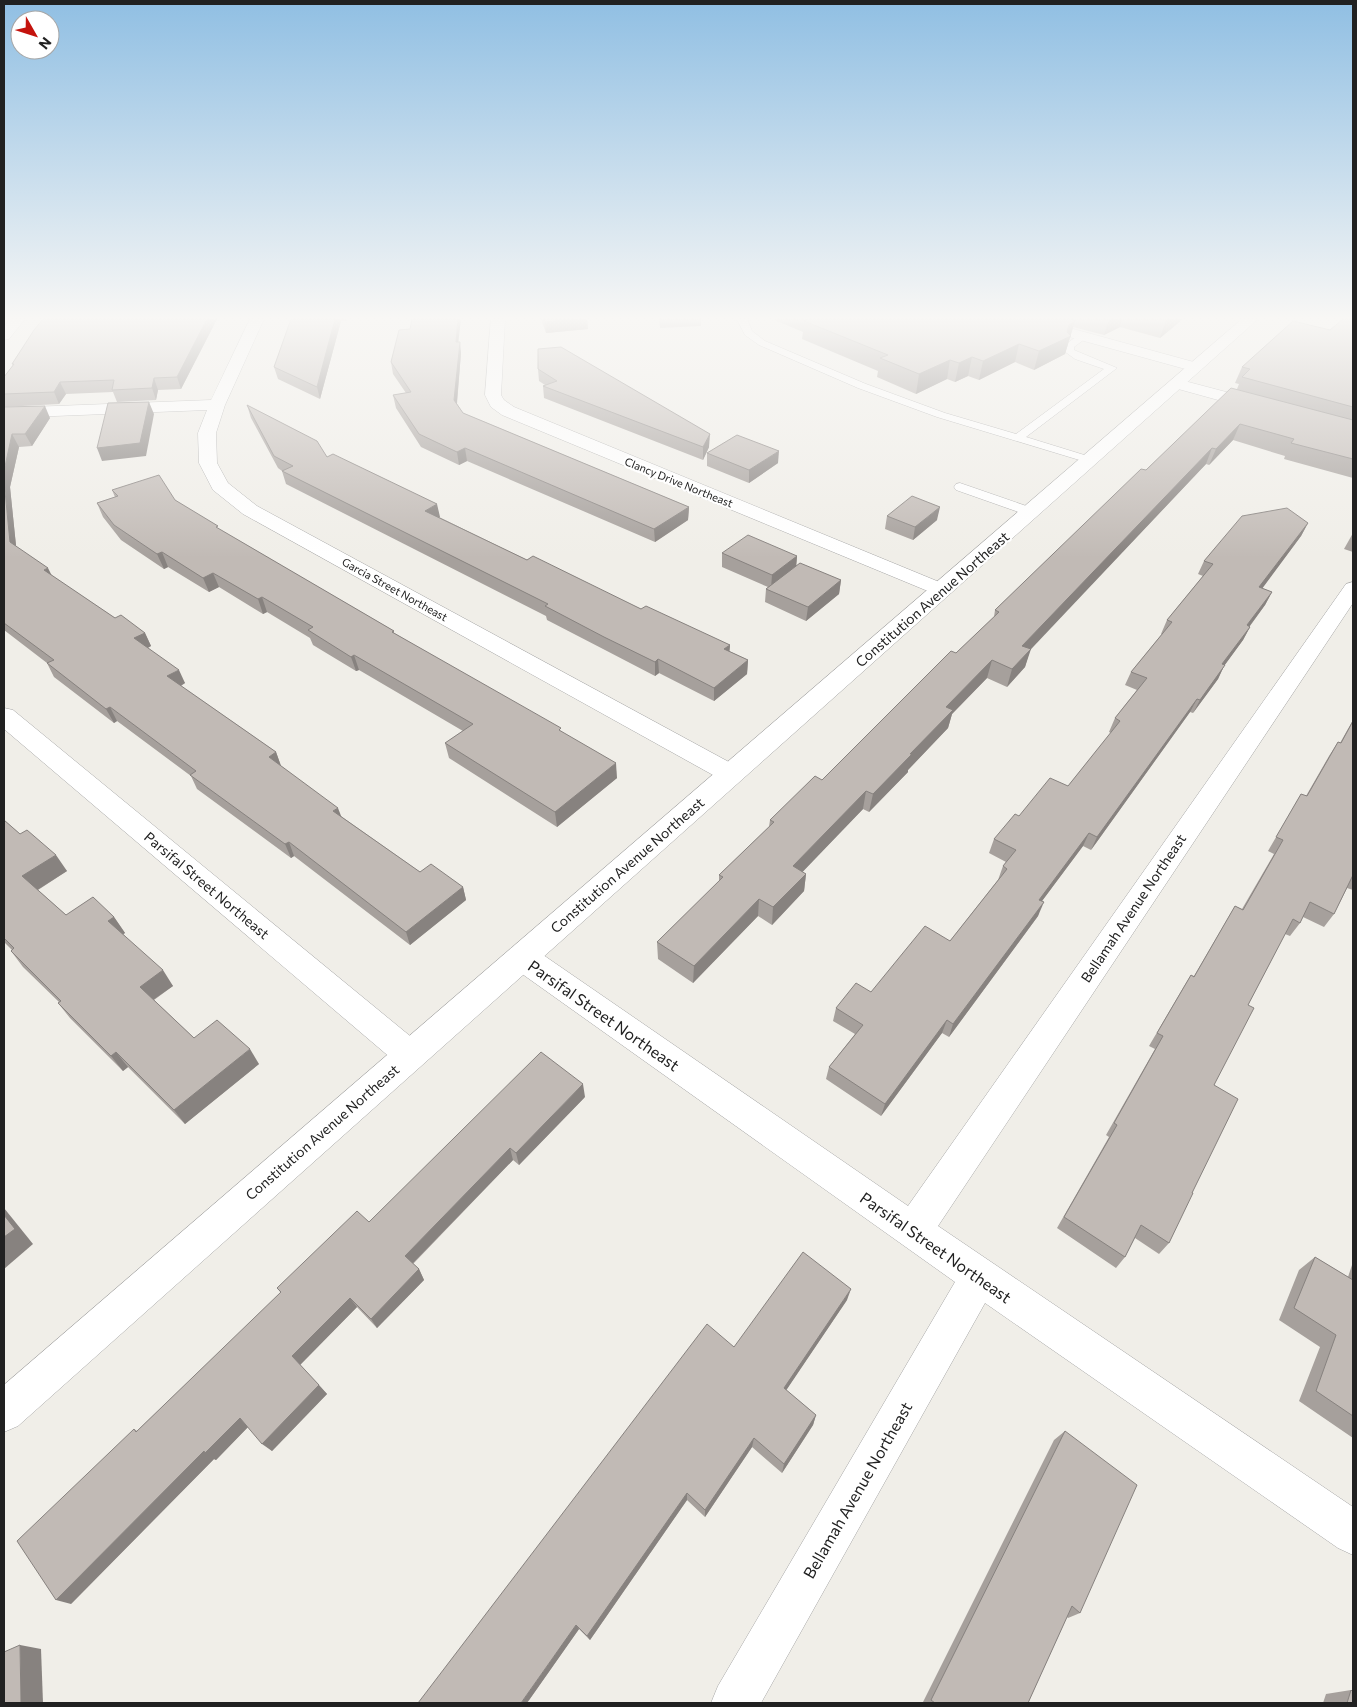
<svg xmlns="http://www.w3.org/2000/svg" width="1357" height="1707" viewBox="0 0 1357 1707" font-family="Commissioner,sans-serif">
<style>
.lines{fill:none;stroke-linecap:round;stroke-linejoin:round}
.service-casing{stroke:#a5a5a5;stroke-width:1}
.minor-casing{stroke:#a5a5a5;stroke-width:1}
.tertiary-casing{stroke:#a5a5a5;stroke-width:1}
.service{fill:#fff;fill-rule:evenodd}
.minor{fill:#fff;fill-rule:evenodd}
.tertiary{fill:#fff;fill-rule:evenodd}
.wall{fill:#a6a09c}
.shaded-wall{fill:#87827f}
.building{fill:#c1bab5;stroke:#87827f}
.labels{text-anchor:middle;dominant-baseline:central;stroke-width:4.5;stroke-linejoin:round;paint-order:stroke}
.far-street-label{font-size:11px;fill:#212121;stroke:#fff}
.street-label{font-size:14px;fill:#212121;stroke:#fff}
.near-street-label{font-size:16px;fill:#212121;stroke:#fff}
</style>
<rect width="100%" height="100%" fill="#f0eee8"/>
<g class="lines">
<g class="service-casing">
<g id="service">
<path d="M737,319H747L752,331L765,341L866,384L945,413L1016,434L1104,369L1075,359L1064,351L1066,344L1080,334H1086V338L1074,347V350L1117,368L1026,437L1094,458L1096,460L1094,462H1086L937,417L858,388L759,345L745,335Z"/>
<path d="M960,483L1035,509L1037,512L1031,516L1027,515L956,490L954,487L956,484Z"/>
</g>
</g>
<g class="minor-casing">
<g id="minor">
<path d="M10,319H25L9,339L4,340V327Z"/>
<path d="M250,319H264L225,405L216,433L217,463L228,483L257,506L740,768L744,774L740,780L731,783L722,780L243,514L213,490L199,463L198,433L207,410L4,418V408L211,400Z"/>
<path d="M491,319H505L501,395L504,400L514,407L949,586L953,590L949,594L942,596L935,594L502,415L491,407L485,395Z"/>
<path d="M1013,319H1037L1201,364L1203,367L1201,370H1189L1015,322Z"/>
<path d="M1177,379L1264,402L1266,406L1264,410L1258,411L1171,387L1169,384L1171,381Z"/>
<path d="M1353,582V603L938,1226L1353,1507V1555L1338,1548L985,1303L761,1703H711L718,1686L955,1282L511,966L507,957L511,948L522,945L533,948L908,1206L1346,584Z"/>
<path d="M4,708L13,710L421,1045L426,1055L421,1065L410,1069L399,1065L4,729Z"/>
</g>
</g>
<g class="tertiary-casing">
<path id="tertiary" d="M1242,319H1258L18,1426L4,1432V1385Z"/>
</g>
<use href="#service" class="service"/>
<use href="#minor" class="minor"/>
<use href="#tertiary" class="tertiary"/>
</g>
<g class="wall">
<path d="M43,319H217L181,389L158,390L156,400L117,402L113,392L66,394L59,404L4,407V377L13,365L12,364Z"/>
<path d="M291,319H347L346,321H341L320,399L278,379L274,367Z"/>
<path d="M541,319H587L588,329L546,333Z"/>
<path d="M659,319H701V326L660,328Z"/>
<path d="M772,319H1183L1160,338L1120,327L1104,335L1073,327L1065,354L1034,370L1015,362L979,380L968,376L955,382L947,379L916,394L877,377L878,371L802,339L803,332Z"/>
<path d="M1353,319V478L1284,459L1285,456L1233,440L1209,465L1206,464L1030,649L1025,667L1007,687L987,678L952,714L948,728L908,770V772L869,812L863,809L802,872L806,874L804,891L772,925L758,916L693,983L658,959L657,942L719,882V875L769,827L770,820L822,780L956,653L994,617L995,610L1146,470L1237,389L1239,384L1235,383L1242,367L1330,330Z"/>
<path d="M410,329L458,342L461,353L457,404L463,413L689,507L688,520L655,542L467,461L459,465L421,447L396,408L393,395L406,393L393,374L391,362Z"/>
<path d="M538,369L709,447L703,460L544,398L543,386L545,385L539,381Z"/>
<path d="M247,405L327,457L440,517H439L527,560L641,609L730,645L729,651L748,660L747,674L714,701L659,673L655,676L605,650L547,620L546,616L286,484L282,471L278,468L251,418Z"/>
<path d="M4,407L50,418L32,446L19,447L10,487L16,546L52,576L115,618L145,633L151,646L148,648L185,683L181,686L276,752L281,766L342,817L420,872L463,887L466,900L410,945L294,856L291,858L197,789L191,776L117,721L114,723L54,677L47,663L4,630Z"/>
<path d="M707,453L778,463L749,483L707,466Z"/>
<path d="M112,490L175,500L219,529L394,631V633L562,732L617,778L557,827L449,758L445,743L463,731L359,670L356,671L313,645L310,638L267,612L263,614L219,587L209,592L168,567L164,569L121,540L103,517L97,503L115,497Z"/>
<path d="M887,516L937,520L913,540L885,529Z"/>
<path d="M1308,523L1301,536L1262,588L1272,592L1265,605L1250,626V627L1243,640L1224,666L1218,679L1193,713L1190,712L1091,850L1083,846L1042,901L1038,916L949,1037L942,1033L881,1116L826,1079L829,1067L855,1034L833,1021L836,1008L871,992L950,941L998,880L1003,866L1006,862L989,853L994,839L1019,816L1068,786L1111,733L1109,732L1115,718L1137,690L1125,685L1131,672L1162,634H1161L1167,620L1203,576L1198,574L1204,561Z"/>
<path d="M1353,533V552L1344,549Z"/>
<path d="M722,553L797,556L796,566L841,580L839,594L806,621L765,602L766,589L768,587L722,567Z"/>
<path d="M1353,720V890L1347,888L1334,914L1324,927L1303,917L1300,923L1290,936L1285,934L1248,1005L1214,1085L1192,1193L1169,1243L1159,1254L1135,1238L1125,1257L1116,1268L1057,1228L1109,1137L1106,1135L1155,1049L1149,1046L1183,988L1191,975L1194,976L1235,906L1242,909L1274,854L1268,851L1293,808L1301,794L1306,796L1329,756L1338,742L1340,743Z"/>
<path d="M4,820L20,834L67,871L38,890L66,915L114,917L125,933L123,934L173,986L154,1000L194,1038L259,1064L185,1124L128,1067L123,1071L70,1018L58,1003L59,1002L23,967L11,951L12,950L4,942Z"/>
<path d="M585,1097L519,1165L513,1160L413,1264L419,1269L424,1280L377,1328L357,1307L300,1365L327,1394L272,1451L248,1427L216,1460L214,1459L71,1604L134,1429L137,1431L281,1293L277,1288L369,1222Z"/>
<path d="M1315,1257L1348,1277L1353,1262V1438L1299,1401L1320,1347L1279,1320L1299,1270Z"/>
<path d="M847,1300L786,1390L816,1415L813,1425L782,1473L752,1447L705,1517L687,1500L590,1640L579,1629L527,1703L734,1347Z"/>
<path d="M1065,1431L1080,1613L1068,1618L1067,1617L1028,1703H924L923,1702L1054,1440Z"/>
<path d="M1351,1690L1353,1703H1323L1326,1694Z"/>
</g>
<g class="shaded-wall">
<path d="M207,319H217L181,389L177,377Z"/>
<path d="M335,319H340L341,321L320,399L317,387Z"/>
<path d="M458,319H461L457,354L456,342Z"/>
<path d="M569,319H587L588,329L546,333L545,322Z"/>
<path d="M1109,319H1122L1120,327L1104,335Z"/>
<path d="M1166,319H1183L1160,338L1166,320Z"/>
<path d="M1075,321L1065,354L1034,370L1039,351Z"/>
<path d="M460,342L461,353L456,412L454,400Z"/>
<path d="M1019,344L1015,362L979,380L983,361Z"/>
<path d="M972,357L968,376L955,382L959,363Z"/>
<path d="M950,360L947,379L916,394L919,374Z"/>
<path d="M154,378L158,390L156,400L152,388Z"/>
<path d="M60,382L66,394L59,404L54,392Z"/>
<path d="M149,402L154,414L146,456L102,461L97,448Z"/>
<path d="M45,406L50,418L32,446L25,434Z"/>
<path d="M1240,424L1233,440L1209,465L1216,449Z"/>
<path d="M12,434L19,447L10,487L17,555L10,542L4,481V471Z"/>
<path d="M710,434L709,447L703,460V447Z"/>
<path d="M465,448L467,461L459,465L457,452Z"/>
<path d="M1212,448L1206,464L1017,664L1022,646Z"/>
<path d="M779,451L778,463L749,483V470Z"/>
<path d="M437,504L440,517L428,524L425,511Z"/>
<path d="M689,507L688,520L655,542L654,529Z"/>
<path d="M940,507L937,520L913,540L915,527Z"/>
<path d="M1308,523L1301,536L1253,601L1259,587Z"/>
<path d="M162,552L168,567L164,569L157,554Z"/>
<path d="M797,556L796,569L771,588L772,575Z"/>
<path d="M48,568L55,582L44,570Z"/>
<path d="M213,573L219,587L209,592L203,578Z"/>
<path d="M841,580L839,594L806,621L808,607Z"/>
<path d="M1272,592L1265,605L1240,639L1247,625Z"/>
<path d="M262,597L267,612L263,614L258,599Z"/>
<path d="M1250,627L1243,640L1224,666L1218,679L1193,713L1200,700L1222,664Z"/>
<path d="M145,633L151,646L141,651L134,638Z"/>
<path d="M730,645L729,658L724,649Z"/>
<path d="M1031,649L1025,667L1007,687L1012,669Z"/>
<path d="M354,655L359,670L356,671L351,657Z"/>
<path d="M658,659L659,673L655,676V662Z"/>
<path d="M748,660L747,674L714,701V688Z"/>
<path d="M992,660L987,678L952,714L948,728L908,770V772L869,812L873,794L910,754L946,707Z"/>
<path d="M179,670L185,683L173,690L167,676Z"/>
<path d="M1197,699L1190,712L1091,850L1097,837Z"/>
<path d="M110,707L117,721L114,723L106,709Z"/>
<path d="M276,752L281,766L269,757Z"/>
<path d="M616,763L617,778L557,827L555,812Z"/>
<path d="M866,791L863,809L791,884L793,866Z"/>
<path d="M338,808L343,821L333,811Z"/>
<path d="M1089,833L1083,846L1033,913L1039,900Z"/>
<path d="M289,842L294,856L291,858L285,844Z"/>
<path d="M56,855L67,871L34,892L22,876Z"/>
<path d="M806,874L804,891L772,925L773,907Z"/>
<path d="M463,887L466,900L410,945L406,932Z"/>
<path d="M759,899L758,916L693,983L694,966Z"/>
<path d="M1044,902L1038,916L949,1037L953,1024Z"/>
<path d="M114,917L125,933L119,937L108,921Z"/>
<path d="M163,970L173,986L150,1002L140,987Z"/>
<path d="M947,1020L942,1033L881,1116L885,1104Z"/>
<path d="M250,1049L259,1064L185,1124L174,1110Z"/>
<path d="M116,1052L128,1067L123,1071L111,1056Z"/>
<path d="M583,1084L585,1097L519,1165L516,1153Z"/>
<path d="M510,1148L513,1160L410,1266L405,1256Z"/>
<path d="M4,1208L33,1244L4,1269Z"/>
<path d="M419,1269L424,1280L377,1328L371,1319Z"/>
<path d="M851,1289L847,1300L781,1398L784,1388Z"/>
<path d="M350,1298L357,1307L300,1365L292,1356Z"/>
<path d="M319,1385L327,1394L272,1451L262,1444Z"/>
<path d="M816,1415L813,1425L782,1473L784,1464Z"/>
<path d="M240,1418L249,1426L216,1460L214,1459L71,1604L56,1600L204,1451Z"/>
<path d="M754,1438L752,1447L705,1517V1510Z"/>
<path d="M687,1493V1500L590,1640L587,1636Z"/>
<path d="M576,1625L579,1629L527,1703H521Z"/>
<path d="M20,1645L41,1649L43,1703H21Z"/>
</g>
<g class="building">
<path d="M43,319H207L177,377L154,378L152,388L112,390L114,380L60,382L54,392L4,394V377L14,364H12L34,330Z"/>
<path d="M291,319H335L317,387L274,367Z"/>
<path d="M412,319H458L456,342H460L454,400L463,413L689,507L654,529L465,448L457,452L419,434L393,395L411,392L391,362L399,330L410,329Z"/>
<path d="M544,319H569L545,322Z"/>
<path d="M808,319H1070L1075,321L1069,325L1067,332L1071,336L1039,351L1019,344L983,361L972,357L959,363L950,360L919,374L880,358L888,355L804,321Z"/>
<path d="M1343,319H1353V407L1242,377L1250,369L1242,367L1293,321L1330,330Z"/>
<path d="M561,347L710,434L703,447L543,386L557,381L538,369V349Z"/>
<path d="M1231,388L1353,420V459L1291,443L1294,439L1240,424L1216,449L1212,448L1022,646L1031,649L1012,669L992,660L946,707L953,710L910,754H912L873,794L866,791L793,866L806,874L773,907L759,899L694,966L657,942L723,877L719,875L774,822L770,820L815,776L822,780L951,651L956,653L999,612L995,610L1141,469L1146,470Z"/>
<path d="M149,402L140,443L97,448L108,403Z"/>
<path d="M247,405L317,441L327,457L333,454L437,504L425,511L527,560L533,556L641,609L646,606L730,645L724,649L748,660L714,688L658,659L655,662L604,637L545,606L548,604L282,471L293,466L274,456Z"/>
<path d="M45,406L25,434H12L4,471V407Z"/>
<path d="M737,435L779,451L749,470L707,453Z"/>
<path d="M159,475L175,500L218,526L216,527L394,631L392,632L561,728L559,730L616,763L555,812L445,743L473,724L354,655L351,657L308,630L313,627L262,597L258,599L213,573L203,578L162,552L157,554L114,525L97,503L118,496L112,490Z"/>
<path d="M4,481L10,542L48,568L44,570L115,618L121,615L145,633L134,638L179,670L167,676L276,752L269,757L338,808L333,811L420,872L431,864L463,887L406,932L289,842L285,844L190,775L196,771L110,707L106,709L47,663L54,660L4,623Z"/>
<path d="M912,496L940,507L915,527L887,516Z"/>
<path d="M1287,508L1308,523L1259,587L1272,592L1247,625L1250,627L1222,664L1225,665L1200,700L1197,699L1097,837L1089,833L1039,900L1044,902L953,1024L947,1020L885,1104L829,1067L863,1025L836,1008L856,983L871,992L925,926L950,941L1007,869L1003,866L1016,850L994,839L1015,814L1019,816L1050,778L1068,786L1120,721L1115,718L1147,678L1131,672L1172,622L1167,620L1213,564L1204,561L1242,516Z"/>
<path d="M748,535L797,556L772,575L722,553Z"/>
<path d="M800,563L841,580L808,607L766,589Z"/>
<path d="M1353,721V875L1334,914L1310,902L1300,923L1293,919L1248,1005L1254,1008L1214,1085L1238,1099L1192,1193H1193L1169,1243L1141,1225L1125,1257L1064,1217L1117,1125L1114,1123L1163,1036L1157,1033L1191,975L1194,977L1235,906L1243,910L1283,840L1276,837L1301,794L1307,796L1338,742L1341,743Z"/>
<path d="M4,820L20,834L27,830L56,855L22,876L66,915L93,897L114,917L108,921L163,970L140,987L194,1038L217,1020L250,1049L174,1110L116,1052L111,1056L58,1003L61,1001L11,951L14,948L4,938Z"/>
<path d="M541,1052L583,1084L516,1153L510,1148L405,1256L419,1269L371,1319L350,1298L292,1356L319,1385L262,1444L240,1418L205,1453L204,1451L56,1600L17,1541L134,1429L136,1432L281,1292L277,1288L357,1211L369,1222Z"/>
<path d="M4,1215L15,1229L4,1237Z"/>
<path d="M803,1252L851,1289L784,1388L816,1415L784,1464L754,1438L705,1510L687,1493L587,1636L576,1625L521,1703H418L707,1324L734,1347Z"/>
<path d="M1315,1257L1353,1280V1416L1316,1391L1336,1335L1294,1308Z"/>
<path d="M1065,1431L1137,1485L1080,1613L1072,1606L1028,1703H935L931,1700Z"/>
<path d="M20,1645L21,1703H4V1652Z"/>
<path d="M1351,1690L1353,1692V1703H1347Z"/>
</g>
<linearGradient id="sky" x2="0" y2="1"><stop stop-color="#90bfe3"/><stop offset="0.57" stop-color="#f8f7f5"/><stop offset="1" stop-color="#f8f7f5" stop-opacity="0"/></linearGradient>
<rect width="1357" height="558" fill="url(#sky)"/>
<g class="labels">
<g class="far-street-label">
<text transform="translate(679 482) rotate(22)">Clancy Drive Northeast</text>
<text transform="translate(395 589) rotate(29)">Garcia Street Northeast</text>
</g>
<g class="street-label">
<text transform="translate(932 599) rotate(-41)">Constitution Avenue Northeast</text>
<text transform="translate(627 865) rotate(-41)">Constitution Avenue Northeast</text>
<text transform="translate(207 885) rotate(40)">Parsifal Street Northeast</text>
<text transform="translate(1133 908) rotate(-56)">Bellamah Avenue Northeast</text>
<text transform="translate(322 1132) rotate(-41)">Constitution Avenue Northeast</text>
</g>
<g class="near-street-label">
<text transform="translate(604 1015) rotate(35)">Parsifal Street Northeast</text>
<text transform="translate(936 1247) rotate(35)">Parsifal Street Northeast</text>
<text transform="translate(857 1490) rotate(-60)">Bellamah Avenue Northeast</text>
</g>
</g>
<rect width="1357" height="1707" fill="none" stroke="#212121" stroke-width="10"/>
<g transform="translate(35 35) rotate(129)"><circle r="24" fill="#ffffff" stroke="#a6a6a6"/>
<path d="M0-4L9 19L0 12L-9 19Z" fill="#c4130d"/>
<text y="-8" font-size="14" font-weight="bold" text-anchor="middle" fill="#212121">N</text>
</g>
</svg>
